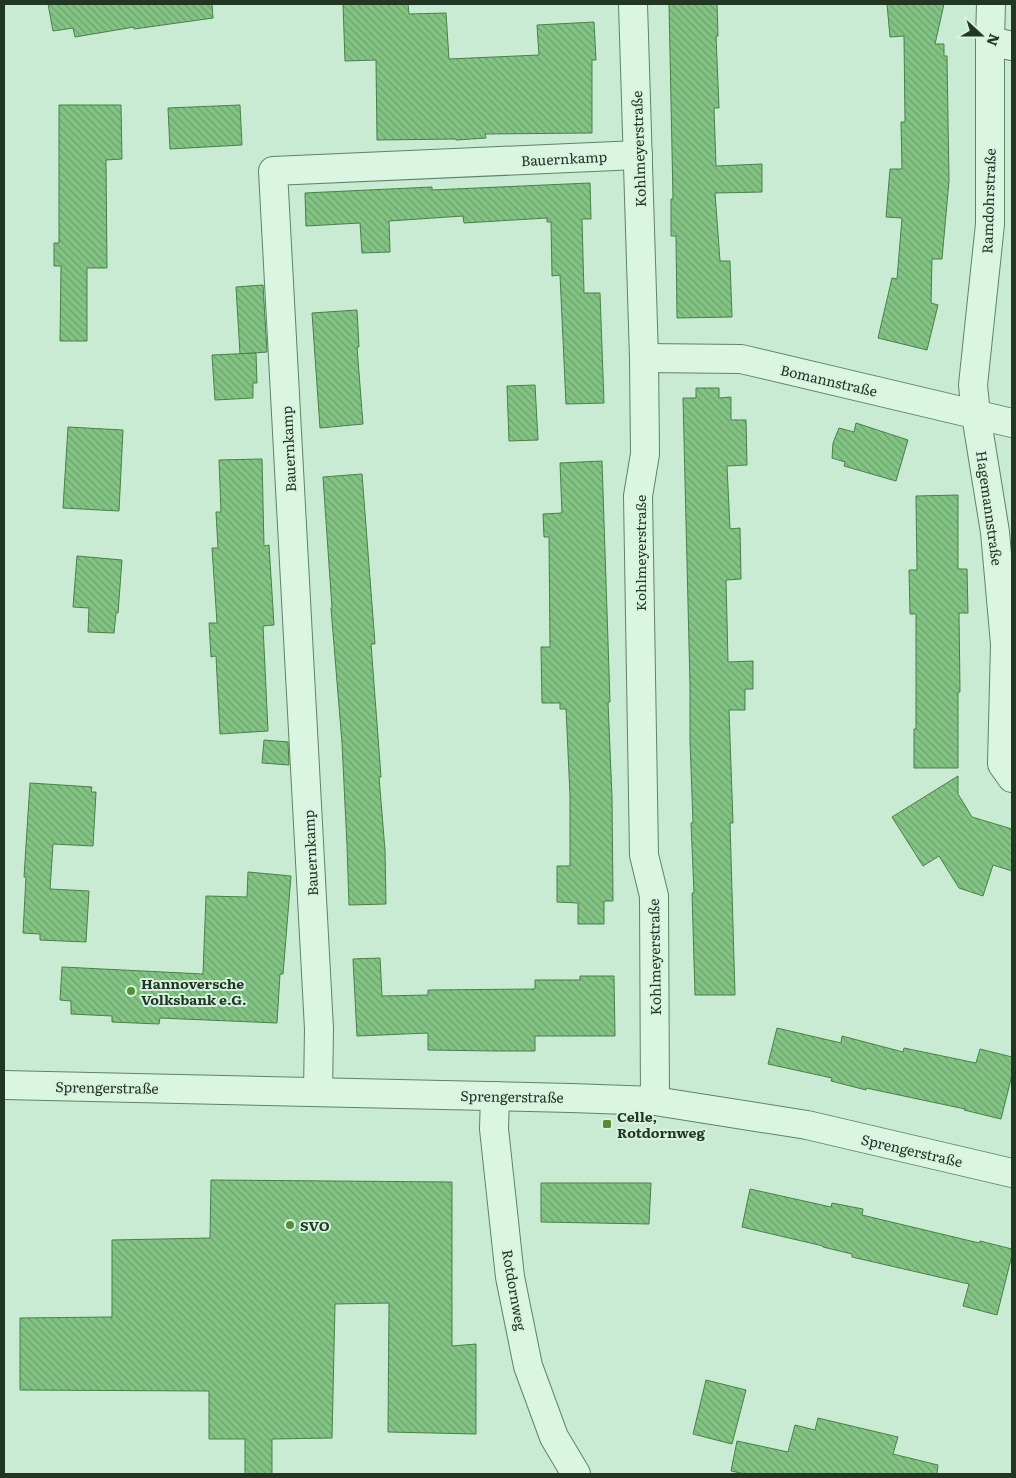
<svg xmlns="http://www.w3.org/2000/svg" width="1016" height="1478" viewBox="0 0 1016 1478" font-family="Literata,serif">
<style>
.building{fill:url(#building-back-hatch);stroke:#488148}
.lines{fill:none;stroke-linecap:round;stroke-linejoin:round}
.minor-casing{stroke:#5f8464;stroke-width:30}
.tertiary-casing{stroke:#5f8464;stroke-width:30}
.minor{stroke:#dbf5e3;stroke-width:28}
.tertiary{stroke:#dbf5e3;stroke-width:28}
.poi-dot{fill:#598c36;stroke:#d7f2e0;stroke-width:2}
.labels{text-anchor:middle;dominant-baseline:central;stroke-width:4;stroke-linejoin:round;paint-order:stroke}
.street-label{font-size:14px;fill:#213623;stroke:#d7f2e0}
.poi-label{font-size:14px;font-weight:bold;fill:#213623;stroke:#d7f2e0;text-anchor:start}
</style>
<defs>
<pattern id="building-back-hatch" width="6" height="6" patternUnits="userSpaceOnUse" patternTransform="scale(1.25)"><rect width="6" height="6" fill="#83c484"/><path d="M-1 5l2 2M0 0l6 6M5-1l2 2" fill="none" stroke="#6ba06c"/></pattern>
</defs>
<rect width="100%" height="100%" fill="#c9ead3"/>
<g class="building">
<path d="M48,4H212L213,18L134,29V27L75,37L73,28L53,31Z"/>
<path d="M343,4H408L409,14L446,13L449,59L539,55L537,25L594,22L596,60H592V133L485,134L486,138L456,140V139L377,140L376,60L345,61Z"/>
<path d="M669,4H717L718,36H716L719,108H714L716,166L762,164V192L715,193L720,261H730L732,317L677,318L676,236H671V199H673Z"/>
<path d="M887,4H944L935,44H944V56H947L949,181L942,259H932L931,303L938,305L927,350L878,338L892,278L897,279L902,218L886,217L890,169H902L901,122H905L904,36L890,37Z"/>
<path d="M59,105H121L122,159L106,160L107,268H87V341H60L61,266H54V243H59Z"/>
<path d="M240,105L242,145L170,149L168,108Z"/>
<path d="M590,183L591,219H582L584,293H600L604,403L566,404L560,275L552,276L551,222H547V218L464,223L463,216L389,221L390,252L362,253L360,223L306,226L305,193L432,187V190Z"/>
<path d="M263,285L267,352L240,354L236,287Z"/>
<path d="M357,310L359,347H357L363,424L320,428L312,313Z"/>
<path d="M256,353L257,383H253V398L215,400L212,355Z"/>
<path d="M535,385L538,440L509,441L507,386Z"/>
<path d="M696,388H719V398L731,397V420H746L747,465L727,466L730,529L740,528L741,579L726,580L728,662L753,661V689H745V710H729L733,823H730L735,995H695L692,893H694L691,823H693L690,740V685L683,398H696Z"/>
<path d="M856,423L908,440L896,481L844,466L845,462L832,458L833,443L839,428L854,432Z"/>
<path d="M68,427L123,430L119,511L63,508Z"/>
<path d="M262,459L264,546L269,545L274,625L263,626L268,731L220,734L216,656L211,657L209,623H217L212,548H218L216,512H221L219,460Z"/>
<path d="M602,461L610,702H608L612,797L613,901H604V924H578V903L557,902V866H570V795L566,709H560V703H542L541,647H550L549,537H544L543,514L562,513L560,463Z"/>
<path d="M362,474L375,644H371L381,777H379L385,850L386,904L349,905L347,845L342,743L331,608H332L323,477Z"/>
<path d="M958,495V569H967L968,613H959L960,692H958V768H914V729H916V614H910L909,570H917L916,496Z"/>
<path d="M77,556L122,560L118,613H116L114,633L88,632L89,608L73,607Z"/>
<path d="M264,740L288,742L289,765L262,763Z"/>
<path d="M958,776V794L972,817L1012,829V871L993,865L983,896L959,888L939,856L923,866L892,817Z"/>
<path d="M30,783L92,787L91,792H96L93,846L53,844L50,889L89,891L86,942L40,940V934L23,933L26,877H24Z"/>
<path d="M248,872L291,876L283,974H280L277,1023L160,1018L159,1024L112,1022V1016L71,1014V1001L60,1000L62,967L203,974L206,896L247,897Z"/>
<path d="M380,958L382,996L428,995V990L535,989V980H580V976H614L615,1036H535V1051H495L428,1050V1033L357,1036L353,959Z"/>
<path d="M777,1028L841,1043L842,1036L903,1052L904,1048L976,1063L980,1049L1012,1057V1075L1001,1119L964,1110L965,1109L866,1088V1090L831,1081L832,1078L768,1064Z"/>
<path d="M211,1180L452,1182V1346L476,1344V1434L388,1432L389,1303L335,1304L332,1438L272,1439V1474H245V1439H209V1391L20,1390V1318L112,1317V1240L210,1238Z"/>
<path d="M541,1183H651L649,1224L541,1222Z"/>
<path d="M750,1189L831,1207L832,1203L863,1209L862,1215L979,1243L980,1241L1012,1249V1255L997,1315L963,1306L969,1284L852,1257V1254L823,1247V1246L742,1227Z"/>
<path d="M706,1380L746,1390L732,1444L693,1434Z"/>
<path d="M818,1418L898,1437L893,1454L938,1465L937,1474H745L731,1471L737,1441L788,1452L795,1425L815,1430Z"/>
</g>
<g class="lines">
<g class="minor-casing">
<g id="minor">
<path d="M633,4L644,358L645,454L638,496L644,855L654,896L655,1101"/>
<path d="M990,41L991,4"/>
<path d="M1012,46L990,41V224L973,385L976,415L995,532L1005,644L1002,764L1012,778"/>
<path d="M644,358L741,359L1012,423"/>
<path d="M318,1092L319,1029L273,171L638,155"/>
<path d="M495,1096L494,1129L510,1277L528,1366L554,1437L576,1474"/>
</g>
</g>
<g class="tertiary-casing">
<path id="tertiary" d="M4,1085L571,1098L655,1101L807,1125L1012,1173"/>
</g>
<use href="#minor" class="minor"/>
<use href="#tertiary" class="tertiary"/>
</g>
<g class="poi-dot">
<circle cx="131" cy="991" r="5"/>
<rect x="602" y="1119" width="10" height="10" rx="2.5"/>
<circle cx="290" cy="1225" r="5"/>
</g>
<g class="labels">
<g class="street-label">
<text transform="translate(638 149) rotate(-92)">Kohlmeyerstraße</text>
<text transform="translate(564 158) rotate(-3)">Bauernkamp</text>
<text transform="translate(988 201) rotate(-88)">Ramdohrstraße</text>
<text transform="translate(829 380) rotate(13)">Bomannstraße</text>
<text transform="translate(288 449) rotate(-93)">Bauernkamp</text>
<text transform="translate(990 508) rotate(82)">Hagemannstraße</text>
<text transform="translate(640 553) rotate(-90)">Kohlmeyerstraße</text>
<text transform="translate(310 853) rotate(-93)">Bauernkamp</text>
<text transform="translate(654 957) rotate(-91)">Kohlmeyerstraße</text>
<text transform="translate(107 1087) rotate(1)">Sprengerstraße</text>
<text transform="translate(512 1096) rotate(1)">Sprengerstraße</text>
<text transform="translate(912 1150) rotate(13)">Sprengerstraße</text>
<text transform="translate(515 1290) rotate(80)">Rotdornweg</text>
</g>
<g class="poi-label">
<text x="141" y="983">Hannoversche<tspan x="141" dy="16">Volksbank e.G.</tspan></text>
<text x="617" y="1116">Celle,<tspan x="617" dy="16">Rotdornweg</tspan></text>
<text x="300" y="1225">SVO</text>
</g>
</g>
<rect width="1016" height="1478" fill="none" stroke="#213623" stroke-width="10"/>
<g transform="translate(981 35) rotate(111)" stroke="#d7f2e0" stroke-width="4" paint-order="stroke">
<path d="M0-4L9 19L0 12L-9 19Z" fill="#213623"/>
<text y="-8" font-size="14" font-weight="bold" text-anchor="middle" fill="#213623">N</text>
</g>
</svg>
